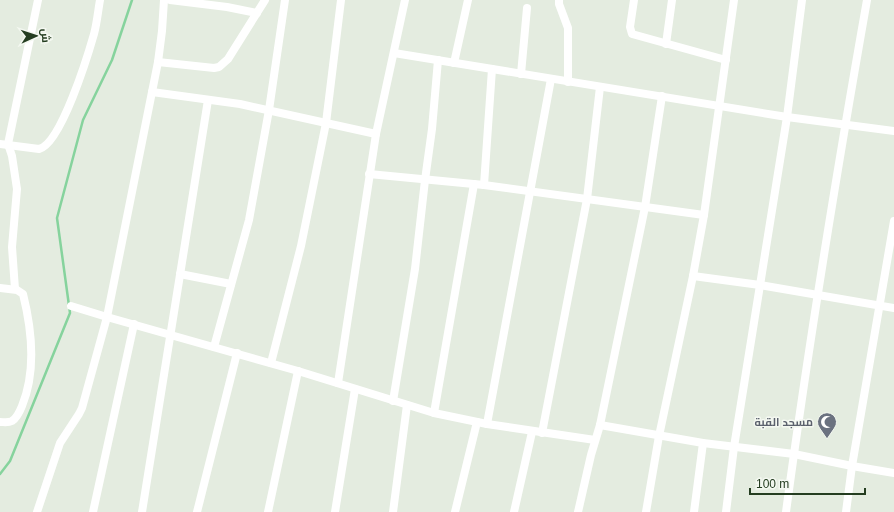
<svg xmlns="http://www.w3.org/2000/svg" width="894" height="512" viewBox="0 0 894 512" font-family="Helvetica,Cairo,sans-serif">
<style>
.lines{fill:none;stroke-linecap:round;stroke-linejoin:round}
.stream{stroke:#86d39d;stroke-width:2.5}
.street{stroke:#fff;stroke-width:8}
.labels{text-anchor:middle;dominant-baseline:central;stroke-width:3;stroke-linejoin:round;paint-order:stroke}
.worship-label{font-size:11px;font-weight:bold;fill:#5b616d;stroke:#f4f8f1;text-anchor:end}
</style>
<rect width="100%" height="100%" fill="#e4ece0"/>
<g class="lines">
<path class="stream" d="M0,474L10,461L70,313L57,218L83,120L112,60L132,0"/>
<g class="street">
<path d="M170,0L227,7L257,13"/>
<path d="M559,0V4L568,28V82"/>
<path d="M634,0L630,27L632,34L726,60"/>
<path d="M666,44L672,0"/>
<path d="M394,53L787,117L894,131"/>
<path d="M158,62L214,68L219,67L228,59L265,0"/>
<path d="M454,63L468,0"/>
<path d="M521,74L527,8"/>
<path d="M152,92L240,104L376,134"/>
<path d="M0,144L39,149C61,144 88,55 94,34C97,23 98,11 100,0"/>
<path d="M369,174L484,185L704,215"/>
<path d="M484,185L492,69"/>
<path d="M180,274L231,284"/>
<path d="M693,276L760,285L894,308"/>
<path d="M0,288L17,290L23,294C32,330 36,372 22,406C20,411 17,418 12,421C8,423 4,422 0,422"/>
<path d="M15,289L12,247L17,189L12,156L8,144L38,0"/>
<path d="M71,306L107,317L298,371L434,413L487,424L595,440"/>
<path d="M214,347L249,220L269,110L285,0"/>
<path d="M271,363L301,246L326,123L341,0"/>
<path d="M338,383L376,134L405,0"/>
<path d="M393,401L415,269L425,180L432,129L438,60"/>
<path d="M434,413L474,184"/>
<path d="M487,424L551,79"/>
<path d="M600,425L703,443L794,454L852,466L894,473"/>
<path d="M542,433L587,199L600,87"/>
<path d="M37,512L60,443L79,414L82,408L107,317L158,62L162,31L164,0"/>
<path d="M93,512L134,324"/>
<path d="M142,512L208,100"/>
<path d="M197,512L237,353"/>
<path d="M268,512L298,371"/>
<path d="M335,512L355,389"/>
<path d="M393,512L407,405"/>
<path d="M455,512L477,422"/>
<path d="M514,512L532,432"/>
<path d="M578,512L591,455L600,425L645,207L662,96"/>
<path d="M646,512L659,436L693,276L704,215L734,0"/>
<path d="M694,512L703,443"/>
<path d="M726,512L734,447L787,117L802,0"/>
<path d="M786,512C809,341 837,170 867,0"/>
<path d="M846,512L852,466L894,221"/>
</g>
</g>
<defs>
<g id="mosque-pin" transform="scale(1)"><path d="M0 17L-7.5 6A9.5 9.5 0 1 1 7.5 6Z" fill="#6b7280" stroke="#f4f8f1"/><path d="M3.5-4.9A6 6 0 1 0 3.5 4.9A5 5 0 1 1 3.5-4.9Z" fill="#fff"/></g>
</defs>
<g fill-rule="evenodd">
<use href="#mosque-pin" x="827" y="422"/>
</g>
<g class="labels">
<g class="worship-label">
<text x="813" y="422">مسجد القبة</text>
</g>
</g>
<g transform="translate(36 36) rotate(87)" stroke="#f4f8f1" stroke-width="3" paint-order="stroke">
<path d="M0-3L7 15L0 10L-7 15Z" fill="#243d20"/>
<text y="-6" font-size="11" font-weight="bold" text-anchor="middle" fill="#243d20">ش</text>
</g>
<path d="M750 488v6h115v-6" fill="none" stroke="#243d20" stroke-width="2"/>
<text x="756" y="488" font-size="12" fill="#243d20" stroke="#f4f8f1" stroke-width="3" paint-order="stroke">100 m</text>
</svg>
